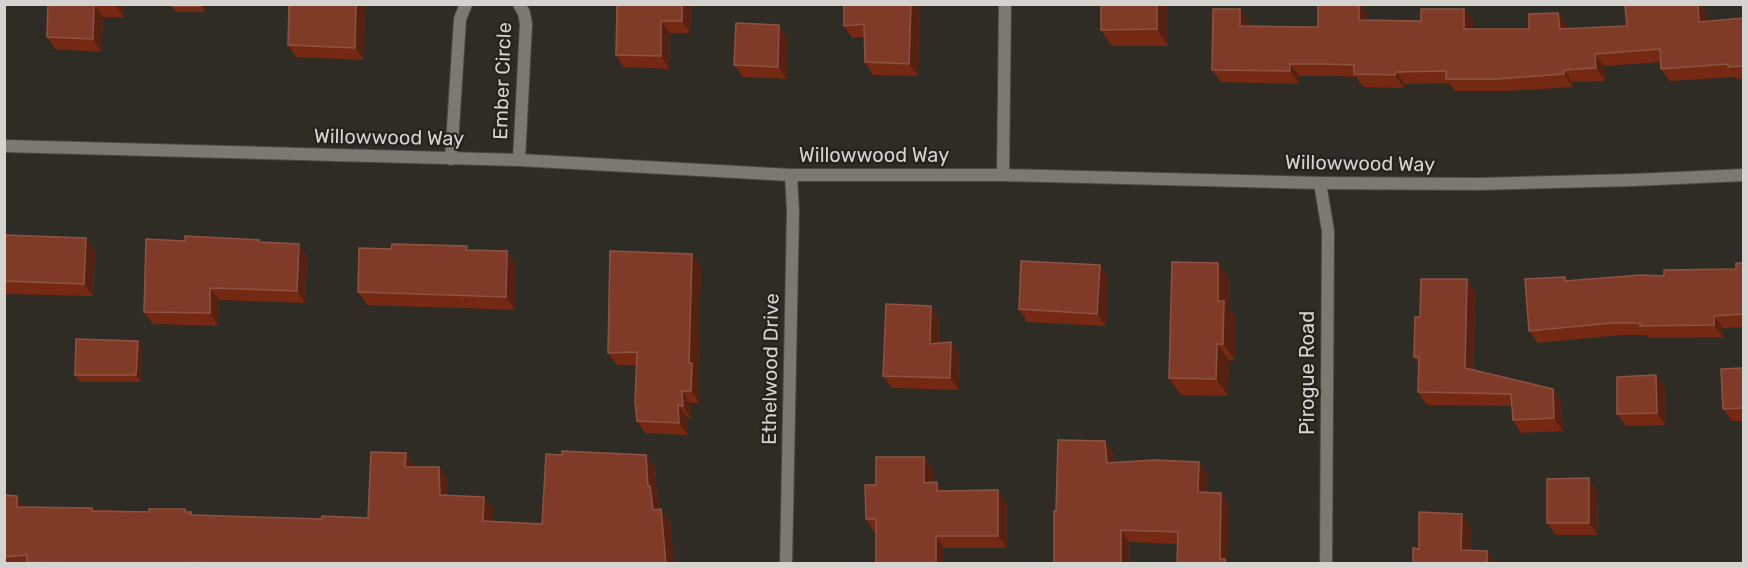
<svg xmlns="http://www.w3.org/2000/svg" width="1748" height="568" viewBox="0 0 1748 568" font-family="Rubik,sans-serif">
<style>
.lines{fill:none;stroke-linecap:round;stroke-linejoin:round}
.minor-casing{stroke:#4c4945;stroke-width:14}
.minor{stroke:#7c7973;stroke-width:12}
.wall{fill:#752913}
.shaded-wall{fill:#552212}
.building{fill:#803b28;stroke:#8d5342;stroke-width:1.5}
.labels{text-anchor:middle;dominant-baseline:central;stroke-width:4.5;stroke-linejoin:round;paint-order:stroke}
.street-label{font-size:20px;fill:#d5d3d0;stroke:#25221d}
</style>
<rect width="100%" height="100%" fill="#2f2c26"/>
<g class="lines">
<g class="minor-casing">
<g id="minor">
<path d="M519,4L524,13L526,24L519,160"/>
<path d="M4,146L519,160L791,175H1003L1320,183L1478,184L1633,180L1744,175"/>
<path d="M451,159L460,19L466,4"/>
<path d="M1003,175L1005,4"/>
<path d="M1320,183L1328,231L1326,564"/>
<path d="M786,564L793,211L791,175"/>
</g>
</g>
<use href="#minor" class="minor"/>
</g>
<g class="wall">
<path d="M48,4H124V17H103L101,52L55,49L47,37Z"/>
<path d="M205,4V12H176L172,6Z"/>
<path d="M289,4H365L364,60L296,57L288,45Z"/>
<path d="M617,4H691L690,33H670L669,69L624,67L616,55Z"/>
<path d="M1168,4V46H1112L1101,30Z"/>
<path d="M920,5L918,76L873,75L865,62L864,37L852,38L844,26Z"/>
<path d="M1464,9L1473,21V29H1529L1558,13L1567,25V29L1627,26L1707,12V21L1743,18V79H1737L1735,77L1670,81L1661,69V62L1604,66L1605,81L1572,82L1573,87L1506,91H1455L1449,83L1405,84L1404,88L1363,87L1356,77L1333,76H1299V84L1221,82L1212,70L1249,22V26L1318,27L1367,14V20L1421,21Z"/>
<path d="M787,37V79L743,77L734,65Z"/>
<path d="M4,235L95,251L93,296L4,294Z"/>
<path d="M261,242L299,244L307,257L305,303L219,300L218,326L153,324L144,312Z"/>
<path d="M469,250L507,251L515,263V310L367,305L358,292Z"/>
<path d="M692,254L701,266L698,372L700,376L699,403H690L691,418L687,417L688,435L645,433L637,421V365H617L608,353Z"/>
<path d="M1743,263V327L1723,328V337L1649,338L1647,335H1621L1538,343L1529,331L1565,277L1568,281L1664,276L1736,269Z"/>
<path d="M1100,265L1108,278L1106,326L1027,322L1019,309Z"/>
<path d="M1230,279L1229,309L1236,318L1235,360H1229L1228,396L1181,395L1169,378Z"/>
<path d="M1467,279L1475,292L1474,370L1553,389L1561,401L1563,431L1521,433L1513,420L1512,406L1427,405L1418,392L1419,364L1414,357L1420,317Z"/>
<path d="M939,318V343L960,354L959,390L892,388L883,376Z"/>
<path d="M142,347L141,382H80L75,375Z"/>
<path d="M1743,368V421H1732L1723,409Z"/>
<path d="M1665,387V425L1626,426L1617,414Z"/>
<path d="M406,453L414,465V467H439L448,479V495L484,497L493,509L492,521L542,524L655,467L657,495L659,498L660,509H661L670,521L674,564H4V495L25,507L149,512L185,509L187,512L193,515L322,519L368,518Z"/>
<path d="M1114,453V463L1208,474L1207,492L1221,493L1230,505L1178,544L1130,542L1129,564H1054L1056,511Z"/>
<path d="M924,457L933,469V482L943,491L1007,503V548H944L874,532L866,519L876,485Z"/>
<path d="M1597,491L1598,535H1556L1547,523Z"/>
</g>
<g class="shaded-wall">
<path d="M94,4L103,17L101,52L93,39Z"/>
<path d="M115,4H124V17Z"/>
<path d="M201,4H205V12L201,6Z"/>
<path d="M356,4H365L364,60L355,48Z"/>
<path d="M682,4H691L690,33L682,21Z"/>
<path d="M911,4L920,5L918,76L909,64Z"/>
<path d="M1157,4H1168V46L1157,29Z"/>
<path d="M1359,4H1361L1367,14V32L1359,20Z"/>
<path d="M1698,4H1701L1707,12L1708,34L1699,22Z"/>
<path d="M1240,9L1249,22V38L1240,26Z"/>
<path d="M1464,9L1473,21V42L1464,29Z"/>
<path d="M1558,13L1567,25L1568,41L1560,29Z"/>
<path d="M661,21L670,33L669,69L661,56Z"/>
<path d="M779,25L787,37V79L778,67Z"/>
<path d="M1595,54L1604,66L1605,81L1596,68Z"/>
<path d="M1290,64L1299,76V84L1290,71Z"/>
<path d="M1564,70L1572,82L1573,87L1564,74Z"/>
<path d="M1396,72L1405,84L1404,88L1395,75Z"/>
<path d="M86,238L95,251L93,296L84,284Z"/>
<path d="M299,244L307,257L305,303L297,291Z"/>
<path d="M507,251L515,263V310L506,297Z"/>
<path d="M692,254L701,266L698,372L700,376L699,403L691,391L689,363Z"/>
<path d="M1218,263L1230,279L1229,309L1236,318L1235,360L1223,344L1218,301Z"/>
<path d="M1100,265L1108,278L1106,326L1097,314Z"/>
<path d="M1467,279L1475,292L1473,380L1465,368Z"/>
<path d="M210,288L219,300L218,326L210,313Z"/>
<path d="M931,306L939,318L938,356L930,344Z"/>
<path d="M1714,316L1723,328V337L1714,325Z"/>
<path d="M138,341L142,347L141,382L136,375Z"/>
<path d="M951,342L960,354L959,390L950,378Z"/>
<path d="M1217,344L1229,360L1228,396L1216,379Z"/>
<path d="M1656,375L1665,387V425L1657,413Z"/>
<path d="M1553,389L1561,401L1563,431L1554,418Z"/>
<path d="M682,391L690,403L691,418L683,406Z"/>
<path d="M678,405L687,417L688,435L679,423Z"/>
<path d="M1105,441L1114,453L1115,476L1107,463Z"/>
<path d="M406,453L414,465L413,479L405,467Z"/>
<path d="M646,455L655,467L657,495L659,498L661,522L653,510L648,486Z"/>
<path d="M924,457L933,469V495L924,483Z"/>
<path d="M1199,462L1208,474L1207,504L1198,492Z"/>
<path d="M439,467L448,479V507L440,495Z"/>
<path d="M1589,478L1597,491L1598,535L1589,523Z"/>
<path d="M937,482L946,495L937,491Z"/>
<path d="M998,490L1007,503V548L998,536Z"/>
<path d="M1221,493L1230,505L1228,564H1223L1220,559Z"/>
<path d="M17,496L26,508L17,507Z"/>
<path d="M484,497L493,509L492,533L483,521Z"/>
<path d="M661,509L670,521L674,564H666Z"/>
<path d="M1462,514L1471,527L1470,564L1461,550Z"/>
<path d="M1121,530L1130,542L1129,564H1121Z"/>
<path d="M936,536L944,548V564H936Z"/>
<path d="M1487,551L1496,564H1487Z"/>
</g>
<g class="building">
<path d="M48,4H94L93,39L47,37Z"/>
<rect x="172" y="4" width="29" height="2"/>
<path d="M289,4H356L355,48L288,45Z"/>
<path d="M617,4H682V21H661V56L616,55Z"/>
<path d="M844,4H911L909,64L865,62L864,24L844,26Z"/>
<path d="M1101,4H1157V29L1101,30Z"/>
<path d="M1318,4H1359V20L1421,21V9H1464V29H1529V14L1558,13L1560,29L1627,26L1625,6L1640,4H1698L1699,22L1743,18V66L1728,67V64L1661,69L1660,49L1595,54L1596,68L1564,70V74L1497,79H1446V71L1396,72L1395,75L1354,74V65L1325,64H1290V71L1212,70L1213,9H1240V26L1318,27Z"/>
<path d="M736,23L779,25L778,67L734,65Z"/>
<path d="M4,235L86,238L84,284L4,281Z"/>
<path d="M185,236L259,240V242L299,244L297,291L210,288V313L144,312L146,239L185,241Z"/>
<path d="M392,244L467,246L466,250L507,251L506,297L358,292L359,248L391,249Z"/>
<path d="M610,251L692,254L689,363H692L691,391H682L683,406L678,405L679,423L637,421L635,402L637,352L608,353Z"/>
<path d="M1021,261L1100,265L1097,314L1019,309Z"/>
<path d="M1172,262L1218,263V301H1224L1223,344H1217L1216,379L1169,378Z"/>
<path d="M1736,263H1743V314L1714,316V325L1640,326V323H1612L1529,331L1525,279L1565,277V281L1641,275L1664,276V270L1736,269Z"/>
<path d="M1421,279H1467L1465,368L1553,389L1554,418L1513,420L1511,394L1418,392L1419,357H1414L1415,317H1420Z"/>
<path d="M886,304L931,306L930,344L951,342L950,378L883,376Z"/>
<path d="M76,339L138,341L136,375H75Z"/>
<path d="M1743,368V408L1723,409L1721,369Z"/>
<path d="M1656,375L1657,413L1617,414V377Z"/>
<path d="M1058,440L1105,441L1107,463L1155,460L1199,462L1198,492L1221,493L1220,559H1225V564H1177L1178,532L1121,530V564H1054V511H1056Z"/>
<path d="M562,451L646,455L648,486H650L653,510L661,509L666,564H231L190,562V564H137L27,562V555L4,557V495L17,496V507L92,508V511L149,512V509H185V512H191V515L322,519V516L368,518L371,452L406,453L405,467H439L440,495L484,497L483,521L542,524L546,454L562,455Z"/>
<path d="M876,457H924V483L937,482V491L998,490V536H936V564H876V519H866L865,485H876Z"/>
<path d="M1589,478V523H1547V479Z"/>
<path d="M1419,512L1462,514L1461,550L1487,551V564H1413V548L1419,549Z"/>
</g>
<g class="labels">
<g class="street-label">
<text transform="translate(502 81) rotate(-88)">Ember Circle</text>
<text transform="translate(389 137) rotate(1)">Willowwood Way</text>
<text x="874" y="155">Willowwood Way</text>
<text transform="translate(1360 163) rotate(1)">Willowwood Way</text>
<text transform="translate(770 369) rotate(-89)">Ethelwood Drive</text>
<text transform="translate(1307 373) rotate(-90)">Pirogue Road</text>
</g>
</g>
<rect width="1748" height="568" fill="none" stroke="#d5d3d0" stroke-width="12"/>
</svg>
